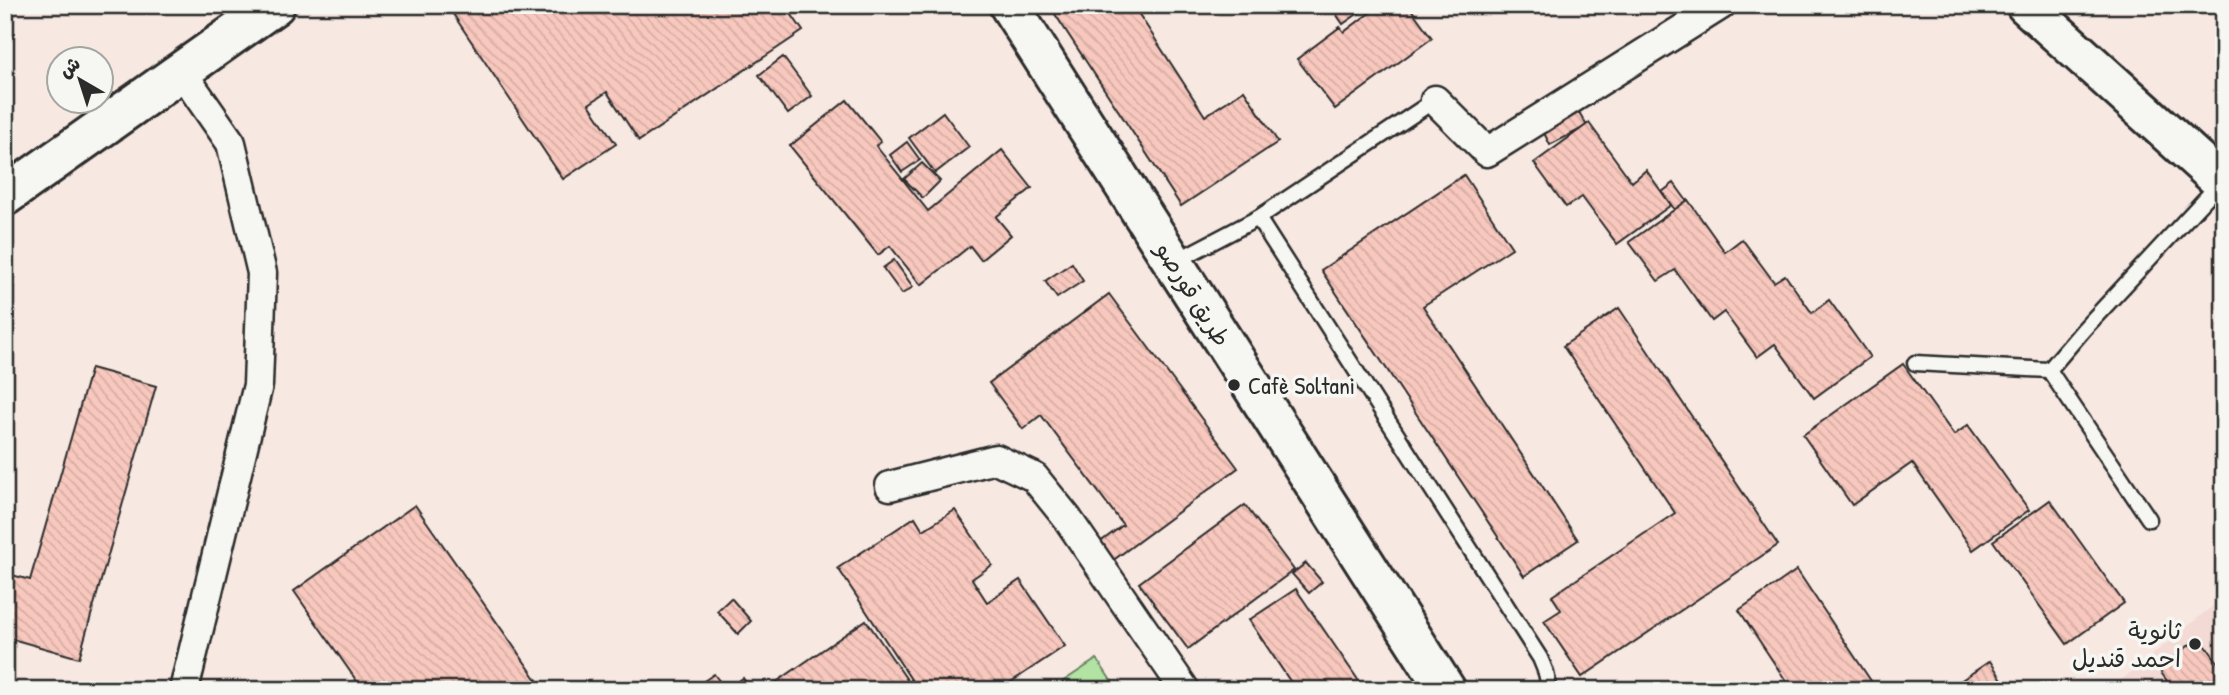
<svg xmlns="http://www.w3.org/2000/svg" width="2229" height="695" viewBox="0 0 2229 695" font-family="'Patrick Hand','Playpen Sans Arabic',sans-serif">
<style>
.built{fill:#f3dad4}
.pitch{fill:#b2e3a3;stroke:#6e8767;stroke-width:2}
.building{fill:url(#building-back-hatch);stroke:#2b2b2b;stroke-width:2}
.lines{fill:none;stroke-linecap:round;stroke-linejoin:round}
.lane-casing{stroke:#2b2b2b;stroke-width:19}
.street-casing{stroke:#2b2b2b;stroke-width:33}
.secondary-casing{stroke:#2b2b2b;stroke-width:44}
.lane{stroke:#f6f6f2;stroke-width:14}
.street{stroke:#f6f6f2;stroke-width:28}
.secondary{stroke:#f6f6f2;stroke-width:38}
.poi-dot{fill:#2b2b2b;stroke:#f6f6f2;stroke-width:2.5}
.labels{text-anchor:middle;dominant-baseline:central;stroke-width:7;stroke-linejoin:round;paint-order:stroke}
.street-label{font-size:24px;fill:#2b2b2b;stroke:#f6f6f2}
.poi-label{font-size:24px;fill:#2b2b2b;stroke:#f6f6f2;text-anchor:start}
</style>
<defs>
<pattern id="building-back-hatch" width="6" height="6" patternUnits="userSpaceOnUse" patternTransform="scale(1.75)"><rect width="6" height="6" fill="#f8c8be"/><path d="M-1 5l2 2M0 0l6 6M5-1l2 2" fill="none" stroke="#d5aca3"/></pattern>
</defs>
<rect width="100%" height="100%" fill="#f7e8e2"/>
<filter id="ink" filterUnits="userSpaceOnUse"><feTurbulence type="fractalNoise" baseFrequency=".0143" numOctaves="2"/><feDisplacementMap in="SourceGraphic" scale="14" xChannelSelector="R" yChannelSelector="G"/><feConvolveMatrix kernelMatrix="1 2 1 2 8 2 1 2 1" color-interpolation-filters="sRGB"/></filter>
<g filter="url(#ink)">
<path class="built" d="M2224,597V690H2109Z"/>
<path class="pitch" d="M1097,659L1117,690H1050Z"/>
<g class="building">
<path d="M447,5H785L803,31L639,141L607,92L589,104L616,144L563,179Z"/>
<path d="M1049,5H1133L1205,116L1244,90L1278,142L1181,206Z"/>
<path d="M1330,5H1370L1343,24Z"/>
<path d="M1380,5H1408L1432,38L1335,109L1297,59L1340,27L1344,32Z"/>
<path d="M783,57L812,96L788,114L759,75Z"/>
<path d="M847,100L881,142L876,146L928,211L1002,150L1032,188L996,217L1011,235L981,260L970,246L921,285L890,246L878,255L790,146Z"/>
<path d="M943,112L969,147L935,173L909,138Z"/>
<path d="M1579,112L1587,126L1550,145L1543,131Z"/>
<path d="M1589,123L1632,182L1646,170L1671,205L1617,244L1582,197L1566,207L1534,163Z"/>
<path d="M907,142L920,160L902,172L890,155Z"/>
<path d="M922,163L940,181L923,198L904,179Z"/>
<path d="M1464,175L1512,248L1423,306L1578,540L1524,576L1321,270Z"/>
<path d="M1674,183L1687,201L1675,210L1662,192Z"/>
<path d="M1688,200L1725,252L1742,239L1774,282L1785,275L1812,313L1829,300L1870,357L1814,398L1775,344L1757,357L1724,312L1712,321L1675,270L1658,281L1629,242Z"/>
<path d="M894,260L913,287L902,294L883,268Z"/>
<path d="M1072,263L1083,281L1057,298L1045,281Z"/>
<path d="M1109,294L1238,468L1108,564L1095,546L1123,525L1041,415L1023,429L989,383Z"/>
<path d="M1619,308L1778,545L1582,677L1544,621L1561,610L1552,596L1675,513L1563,346Z"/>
<path d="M1903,364L1954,435L1968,425L2029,510L1973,550L1912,463L1852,505L1803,435Z"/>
<path d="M91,368L156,386L79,658L5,637V573L30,580Z"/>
<path d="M2050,500L2124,603L2067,644L1993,541Z"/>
<path d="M415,505L537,680L523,690H363L294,591Z"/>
<path d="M1245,505L1294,570L1188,649L1139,583Z"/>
<path d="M955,510L992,565L972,579L987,602L1020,580L1065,646L999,690H918L838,568L915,517L923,530Z"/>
<path d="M1306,563L1322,582L1309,593L1292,574Z"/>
<path d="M1797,570L1877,690H1792L1739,610Z"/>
<path d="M1296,589L1365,690H1296L1249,620Z"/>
<path d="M731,598L751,621L738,634L717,611Z"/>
<path d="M866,620L914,690H765Z"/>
<path d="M2199,637L2224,670V690H2174L2159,670Z"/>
<path d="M1990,661L2009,690H1947Z"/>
<path d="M714,674L726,690H691Z"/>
<path d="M743,678L751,690H726Z"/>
</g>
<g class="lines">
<g class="lane-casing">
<g id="lane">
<path d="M1258,218L1435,100"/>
<path d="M1176,261L1258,218L1540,658C1544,668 1551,680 1545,690"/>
<path d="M1915,363L2049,370L2084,329L2219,184"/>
<path d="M2049,370L2149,519"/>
</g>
</g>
<g class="street-casing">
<g id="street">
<path d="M181,71L231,143L262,273L258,385L184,690"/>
<path d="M1435,100L1487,152L1721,5"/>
<path d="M890,486L996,459L1034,477L1067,518L1185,690"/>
</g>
</g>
<g class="secondary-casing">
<g id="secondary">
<path d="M1009,5L1446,690"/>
<path d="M2026,5L2224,184"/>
<path d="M5,196L275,5"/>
</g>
</g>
<use href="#lane" class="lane"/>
<use href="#street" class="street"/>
<use href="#secondary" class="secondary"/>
</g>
</g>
<g class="poi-dot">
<circle cx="1234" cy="385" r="7"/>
<circle cx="2195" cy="644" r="7"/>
</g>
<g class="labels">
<g class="street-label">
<text transform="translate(1194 294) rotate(58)">طريق قورصو</text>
</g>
<g class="poi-label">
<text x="1248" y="385">Cafè Soltani</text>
<text x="2181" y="630" text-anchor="end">ثانوية<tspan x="2181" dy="28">احمد قنديل</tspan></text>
</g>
</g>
<rect width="2229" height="695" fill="none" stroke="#f6f6f2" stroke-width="28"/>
<rect x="14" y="14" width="2201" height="667" fill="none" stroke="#2b2b2b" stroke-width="2.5" filter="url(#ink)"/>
<g transform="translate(80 80) rotate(321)"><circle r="33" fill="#f6f6f2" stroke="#a5a5a2" stroke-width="2"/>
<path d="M0-5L12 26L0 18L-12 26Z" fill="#2b2b2b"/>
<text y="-10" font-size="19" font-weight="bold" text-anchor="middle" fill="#2b2b2b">ش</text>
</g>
</svg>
